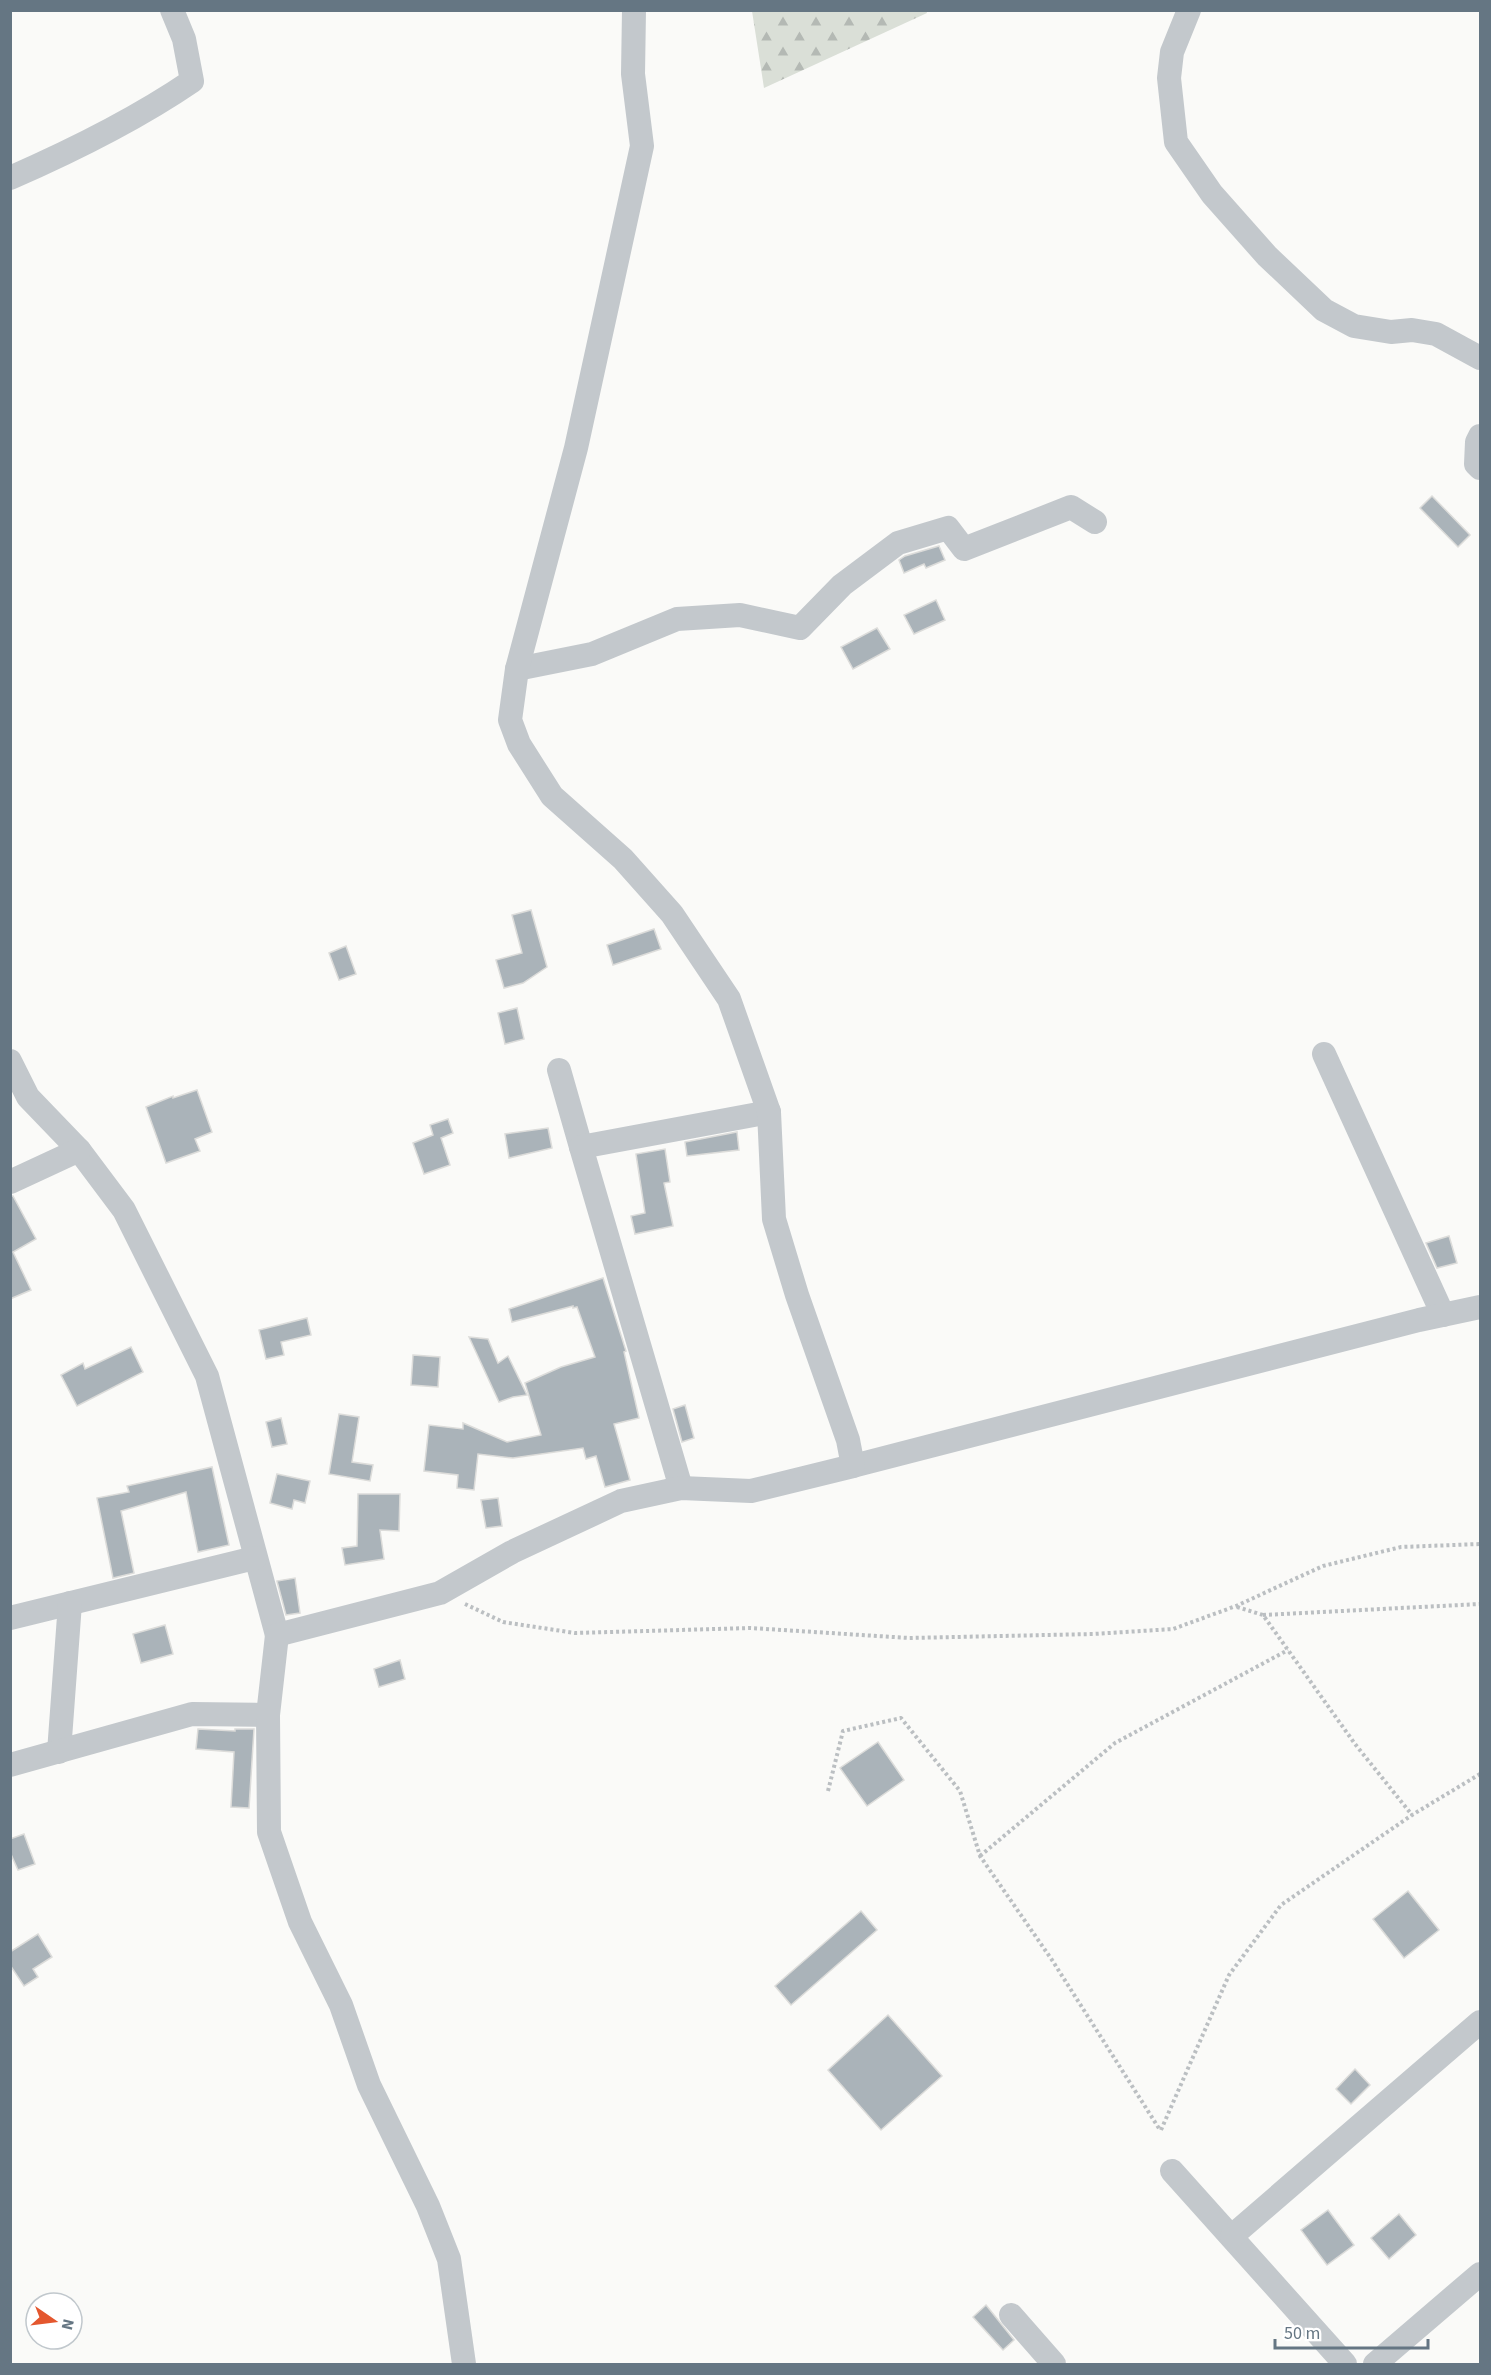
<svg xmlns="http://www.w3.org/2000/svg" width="1491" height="2375" viewBox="0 0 1491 2375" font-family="'Source Sans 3',sans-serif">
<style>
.forest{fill:url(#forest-firs)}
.building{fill:#aab3b9;stroke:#dcdcda;stroke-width:1.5}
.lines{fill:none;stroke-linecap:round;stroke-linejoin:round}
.path{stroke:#bbbfc2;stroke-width:4;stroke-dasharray:3 3;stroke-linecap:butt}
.minor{stroke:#c3c8cc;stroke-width:24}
</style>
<defs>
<pattern id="forest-firs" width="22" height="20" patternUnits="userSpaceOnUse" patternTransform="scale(1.5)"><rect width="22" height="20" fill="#dadfd7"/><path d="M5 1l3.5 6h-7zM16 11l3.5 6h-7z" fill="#b4b9b4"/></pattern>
</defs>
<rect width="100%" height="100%" fill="#fafaf8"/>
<path class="forest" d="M926,10L927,13L764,88L752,11Z"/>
<g class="building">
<path d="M1432,496L1470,535L1458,547L1420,508Z"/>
<path d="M939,546L945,560L926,568L924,564L904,573L899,560L905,556Z"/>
<path d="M936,600L945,620L914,634L904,615Z"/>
<path d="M877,628L890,649L853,669L841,647Z"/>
<path d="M531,910L547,967L523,983L504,988L496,960L522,953L512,915Z"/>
<path d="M654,929L661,949L613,965L607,945Z"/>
<path d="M346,946L356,974L339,980L329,953Z"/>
<path d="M517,1008L524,1039L505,1044L498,1013Z"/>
<path d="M197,1090L212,1132L195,1139L200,1151L166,1163L146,1107L173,1096V1098Z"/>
<path d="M448,1119L453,1133L441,1138L450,1165L424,1174L413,1143L433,1135L430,1125Z"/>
<path d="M548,1128L552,1148L509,1158L505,1134Z"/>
<path d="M737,1132L739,1150L687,1156L685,1142Z"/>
<path d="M665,1149L670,1182L664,1183L673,1226L635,1234L631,1216L645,1213L636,1154Z"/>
<path d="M10,1196H13L36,1239L13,1252L31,1290L10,1299Z"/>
<path d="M1449,1236L1457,1263L1437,1268L1426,1243Z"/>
<path d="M603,1278L626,1351L624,1352L639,1418L614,1424L630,1480L605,1487L596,1456L586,1459L583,1448L513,1458L478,1454L474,1490L457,1488L458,1475L424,1471L429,1425L463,1429V1423L507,1442L541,1435L525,1383L561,1367L595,1357L577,1307L573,1308V1306L512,1322L509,1309Z"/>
<path d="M307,1318L311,1335L281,1342L284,1355L266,1359L259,1330Z"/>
<path d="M469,1337L488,1339L498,1363L508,1356L527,1395L513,1397L499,1402Z"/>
<path d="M131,1347L143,1372L77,1406L61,1375L83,1363L85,1369Z"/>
<path d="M413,1355L440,1357L438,1387L411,1385Z"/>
<path d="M685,1405L694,1438L682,1442L673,1409Z"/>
<path d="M339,1414L359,1417L352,1462L373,1465L370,1481L329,1474Z"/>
<path d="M281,1418L287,1444L272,1447L266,1422Z"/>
<path d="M212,1467L229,1545L198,1552L186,1492L121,1511L134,1573L113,1578L97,1498L129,1492L127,1486Z"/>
<path d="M277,1474L310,1481L305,1503L294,1500L292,1509L270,1503Z"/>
<path d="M358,1494H400L399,1531L380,1530L384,1559L345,1565L342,1548L357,1546Z"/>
<path d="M498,1498L502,1526L486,1528L481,1500Z"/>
<path d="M295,1578L300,1613L286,1615L277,1581Z"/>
<path d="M165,1625L173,1654L141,1663L133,1634Z"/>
<path d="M400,1660L405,1679L379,1687L374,1669Z"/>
<path d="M198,1729L235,1731V1729H254L249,1808L231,1807L234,1752L196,1749Z"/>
<path d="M878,1742L904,1780L867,1806L840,1768Z"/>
<path d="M24,1834L35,1864L18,1870L10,1852V1839Z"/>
<path d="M1408,1891L1439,1930L1404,1958L1373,1919Z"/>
<path d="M861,1911L877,1930L791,2005L775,1986Z"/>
<path d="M38,1934L52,1957L33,1969L38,1977L24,1986L10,1965V1952Z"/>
<path d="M888,2015L942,2076L881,2130L828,2070Z"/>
<path d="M1355,2069L1370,2085L1351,2104L1336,2089Z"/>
<path d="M1328,2210L1354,2245L1327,2265L1301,2230Z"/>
<path d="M1399,2214L1416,2235L1389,2259L1371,2238Z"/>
<path d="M986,2305L1014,2340L1003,2350L973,2317Z"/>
</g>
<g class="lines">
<g class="path">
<path d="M465,1604L503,1622L575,1633L751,1628L909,1638L1093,1634L1173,1629L1236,1606L1323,1566L1401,1547L1480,1544"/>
<path d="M1237,1607L1263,1615L1355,1744L1412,1815"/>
<path d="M1263,1615L1480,1604"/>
<path d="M828,1791L843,1731L901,1718L960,1791L980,1856L1052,1960L1160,2130"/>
<path d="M980,1856L1115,1743L1288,1650"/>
<path d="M1161,2130L1229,1975L1281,1905L1412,1815L1480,1774"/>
</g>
<g class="minor">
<path d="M1189,10L1172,52L1169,78L1176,142L1212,194L1267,256L1324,310L1354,326L1391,332L1412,330L1436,334L1480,358"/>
<path d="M10,178C74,150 135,120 192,81L184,39L172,10"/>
<path d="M1480,436L1477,442L1476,464L1480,468"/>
<path d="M517,669L592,654L677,619L740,615L800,628L842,585L898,543L948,528L964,549L1071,507L1095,522"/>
<path d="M1324,1054L1443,1315"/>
<path d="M10,1061L28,1097L79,1150L124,1210L207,1376L277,1635"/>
<path d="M559,1070L581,1147"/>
<path d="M10,1182L79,1150"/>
<path d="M853,1466L1419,1320L1480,1307"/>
<path d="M681,1488L581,1147L769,1112"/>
<path d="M10,1618L255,1558"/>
<path d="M59,1752L70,1603"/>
<path d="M10,1765L192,1714L268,1715"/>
<path d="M1172,2171L1345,2364"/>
<path d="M1232,2236L1480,2022"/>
<path d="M1011,2315L1054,2364"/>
<path d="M464,2364L449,2259L428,2206L369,2085L341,2005L300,1922L269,1832L268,1715L277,1635L440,1593L512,1552L621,1501L681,1488L751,1491L853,1466L848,1440L797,1295L774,1219L769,1112L729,999L672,914L623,859L552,796L519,744L510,720L517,669L576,448L642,146L633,74L634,10"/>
<path d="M1375,2364L1480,2274"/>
</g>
</g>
<rect width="1491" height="2375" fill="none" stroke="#657683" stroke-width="24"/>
<g transform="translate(54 2321) rotate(104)"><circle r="28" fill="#ffffff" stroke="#c1c8cd" stroke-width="1.5"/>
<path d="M0-4.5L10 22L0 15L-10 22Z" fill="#e4572e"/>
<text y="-9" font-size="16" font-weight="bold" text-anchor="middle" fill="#657683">N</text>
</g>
<path d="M1275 2339v9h153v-9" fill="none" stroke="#657683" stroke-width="3"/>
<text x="1284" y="2339" font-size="18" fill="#657683" stroke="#ffffff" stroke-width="4.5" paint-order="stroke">50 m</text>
</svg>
